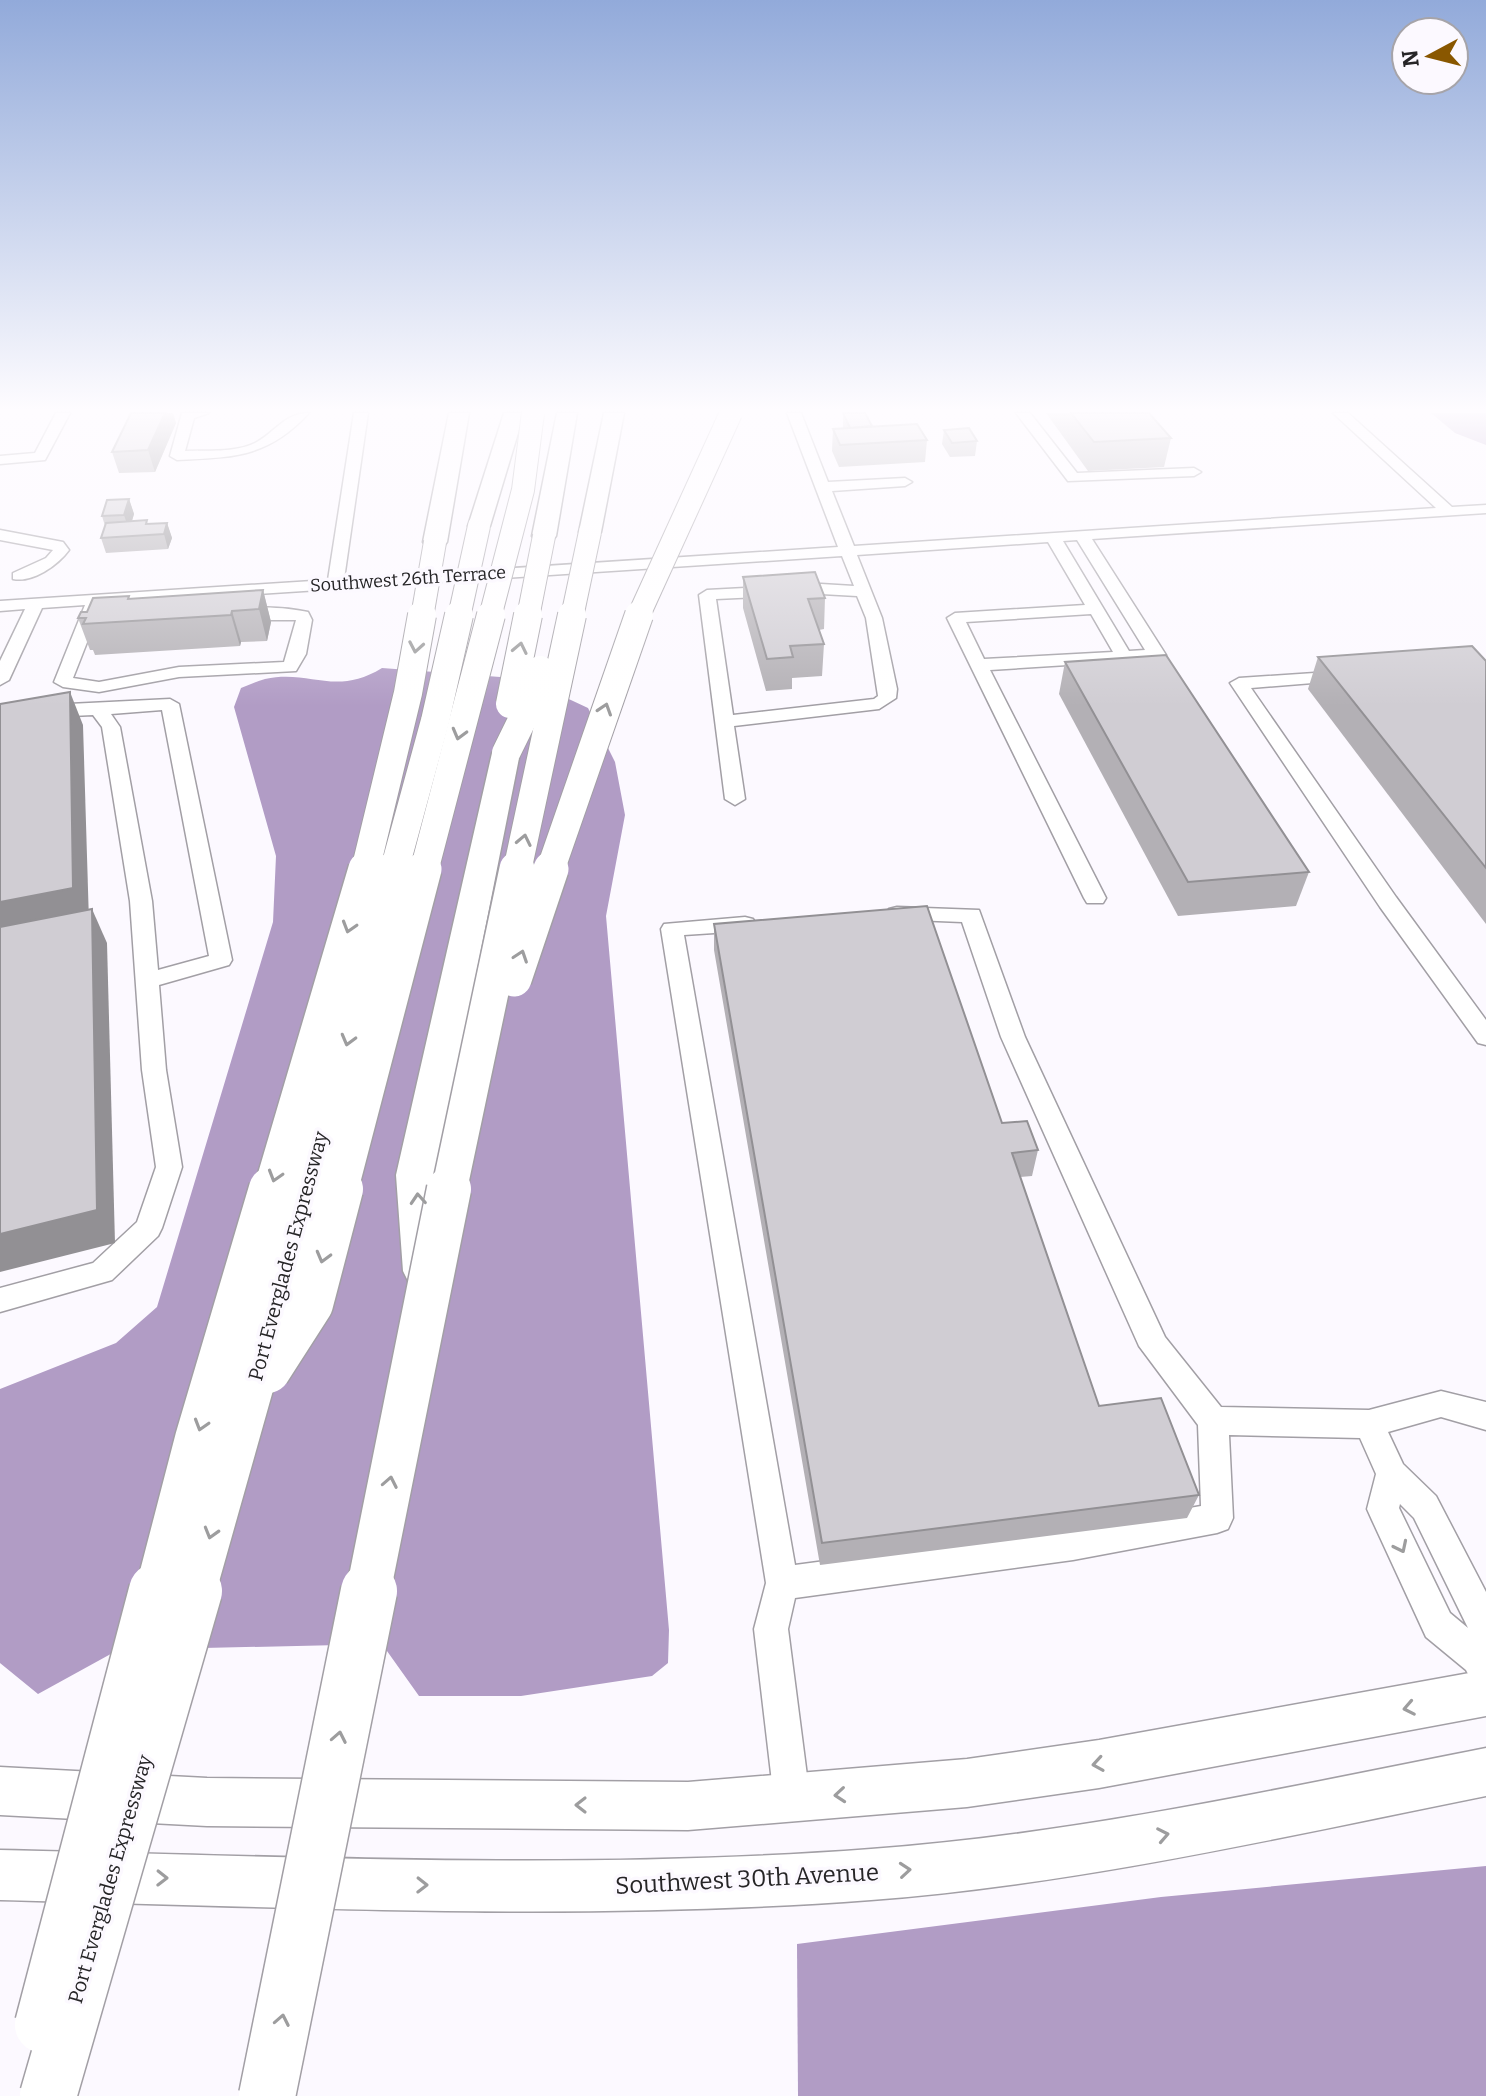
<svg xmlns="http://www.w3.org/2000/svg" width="1486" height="2096" viewBox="0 0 1486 2096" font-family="Bitter,serif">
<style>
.water{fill:#b19cc5}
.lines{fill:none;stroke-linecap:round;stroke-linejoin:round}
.minor-casing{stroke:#a29fa5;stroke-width:3}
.major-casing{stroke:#a29fa5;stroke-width:3}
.highway-casing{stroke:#a29fa5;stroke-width:3}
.minor{fill:#fff;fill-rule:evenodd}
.major{fill:#fff;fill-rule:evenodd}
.highway{fill:#fff;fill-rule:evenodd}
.highway-bridge-far4-casing{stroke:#a29fa5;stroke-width:24;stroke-linecap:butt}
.highway-bridge-far3-casing{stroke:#a29fa5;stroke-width:30;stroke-linecap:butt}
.highway-bridge-far2-casing{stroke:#a29fa5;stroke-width:38;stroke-linecap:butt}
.highway-bridge-far1-casing{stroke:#a29fa5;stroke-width:47;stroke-linecap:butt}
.highway-bridge-casing{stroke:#a29fa5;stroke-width:59;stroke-linecap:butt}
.highway-bridge-far4{stroke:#fff;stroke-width:22}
.highway-bridge-far3{stroke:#fff;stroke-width:28}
.highway-bridge-far2{stroke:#fff;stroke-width:35}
.highway-bridge-far1{stroke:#fff;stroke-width:44}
.highway-bridge{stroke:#fff;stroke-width:56}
.wall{fill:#b3b0b5}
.shaded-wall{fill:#929094}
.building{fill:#d0cdd3;stroke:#929094;stroke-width:2}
.oneway{stroke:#9d9d9e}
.labels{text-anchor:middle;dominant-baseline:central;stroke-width:7;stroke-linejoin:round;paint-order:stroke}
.far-street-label{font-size:18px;fill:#262527;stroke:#fcf9ff}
.street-label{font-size:20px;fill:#262527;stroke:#fcf9ff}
.near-street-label{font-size:24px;fill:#262527;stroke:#fcf9ff}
</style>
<rect width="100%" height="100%" fill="#fcf9ff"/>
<g class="water">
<path d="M1431,413H1486V445L1455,433Z"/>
<path d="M382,668L526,679L588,708L615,762L625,815L606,916L669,1630L668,1663L652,1676L521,1696H419L382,1644L118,1650L38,1694L0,1663V1389L116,1343L157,1307L273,922L276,856L234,707L241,688C249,685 257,681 265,679C310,669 335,697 382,668Z"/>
<path d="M1486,1866V2096H798L797,1944L1161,1897Z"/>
</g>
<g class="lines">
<g class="minor-casing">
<g id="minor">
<path d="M56,413H70L45,460L0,464V456L35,453Z"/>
<path d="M182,413H209L194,418L185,451C208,450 234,453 255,443C275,433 284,413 309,413C267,458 234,457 177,460L170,456Z"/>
<path d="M354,413H368L344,579L838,547L787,413H801L828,482L905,478L912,482L905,486L832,491L854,546L1436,508L1333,413H1348L1452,507L1486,505V513L1092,539L1166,655L1163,659L990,670L1106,898L1103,903H1087L1084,898L947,618L955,613L1085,605L1048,542L857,555L882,618L897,689L896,698L879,709L734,726L745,799L735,805L725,799L699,595L707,590L821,584L854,586L842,556L102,604L73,678L99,682L179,667L284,662L296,620H237L229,615C242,603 290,608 308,612L312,620L306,654L296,671L179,677L99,692L63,687L54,682L85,605L42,608L9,680L0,685V661L25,609L0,611V601L328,580ZM1077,540L1145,650L1129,651L1063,541ZM821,594L857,596L866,618L878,696L874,699L733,715L716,599ZM1091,614L1113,652L984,659L966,622Z"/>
<path d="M1016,413H1030L1077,473L1194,468L1201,472L1194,476L1068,481Z"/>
<path d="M0,530L63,542L69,550C58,565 33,583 13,579V573L46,558L53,550L0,540Z"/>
<path d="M1344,671L1350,672L1353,676L1350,680L1251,688L1396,897L1486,1020V1045L1478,1043L1380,907L1230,683L1239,678Z"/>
<path d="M170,699L179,704L232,960L229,965L159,985L166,1070L182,1167L162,1228L158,1236L112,1280L0,1312V1288L93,1263L137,1222L156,1167L142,1070L130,901L102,727L93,715L28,718L0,723V711L28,706ZM162,710L209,956L158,970L152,901L120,727L111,714Z"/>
<path d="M897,907L979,910L1025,1037L1165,1337L1221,1407L1369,1410L1441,1391L1486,1402V1430L1441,1417L1388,1432L1403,1464L1436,1496L1486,1592V1691L1474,1686L1466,1670L1426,1637L1372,1520L1367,1509L1376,1474L1360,1438L1229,1435L1233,1518L1228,1529L1217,1533L1073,1560L795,1598L788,1629L810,1799L805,1812L792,1817L779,1812L774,1799L754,1629L766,1583L661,929L664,924L745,917L753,919L756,924L753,929L745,931L684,935L795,1565L1073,1528L1201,1506L1198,1425L1139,1346L1001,1037L962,922L889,919L886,914L889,909ZM1400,1504L1414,1518L1468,1628L1450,1613L1399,1508Z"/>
</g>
</g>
<g class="major-casing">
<g id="major">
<path d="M1486,1670V1716L1099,1788L967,1807L688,1830L207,1826L0,1815V1767L207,1778L688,1782L967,1759L1099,1740Z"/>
<path d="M1486,1748V1796C1282,1837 1079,1884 871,1900C581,1922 290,1907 0,1900V1850C290,1856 581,1871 871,1849C1079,1834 1282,1788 1486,1748Z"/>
</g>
</g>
<g class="highway-casing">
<g id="highway">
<path d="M449,413H469L447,542L443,547H427L423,542Z"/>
<path d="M504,413H524L490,526L487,531H471L468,526Z"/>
<path d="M557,413H577L556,536L552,541H536L532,536Z"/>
<path d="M604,413H624L601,532L598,537H582L579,532Z"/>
<path d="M506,744L516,747L520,753L436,1175L445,1271L439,1283L424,1288L409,1283L403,1271L396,1175L492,753L496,747Z"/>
</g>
</g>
<use href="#minor" class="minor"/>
<use href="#major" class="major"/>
<use href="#highway" class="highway"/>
<g class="highway-bridge-far4-casing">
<g id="highway-bridge-far4">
<path d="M422,617L435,542"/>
<path d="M459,617L479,526"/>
<path d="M490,617L523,490L533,413"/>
<path d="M528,617L544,536"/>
<path d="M572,617L590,532"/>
<path d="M638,617L731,413"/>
</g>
</g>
<g class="highway-bridge-far3-casing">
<g id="highway-bridge-far3">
<path d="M510,704L528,615"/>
<path d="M506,753L534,696L540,670"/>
<path d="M365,871L408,693L422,615"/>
<path d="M394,871L435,721L459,615"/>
<path d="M424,871L491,615"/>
<path d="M517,871L572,615"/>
<path d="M550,871L639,615"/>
</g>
</g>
<g class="highway-bridge-far2-casing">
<g id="highway-bridge-far2">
<path d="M514,979L551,869"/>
<path d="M271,1191L366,869"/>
<path d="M306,1191L394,869"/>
<path d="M340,1191L424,869"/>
<path d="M449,1191L517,869"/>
</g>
</g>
<g class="highway-bridge-far1-casing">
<g id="highway-bridge-far1">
<path d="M268,1371L311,1304L341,1189"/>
<path d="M157,1593L197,1439L271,1189"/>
<path d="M193,1593L307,1189"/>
<path d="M368,1593L449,1189"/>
</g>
</g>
<g class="highway-bridge-casing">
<g id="highway-bridge">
<path d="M43,2025L157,1591"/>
<path d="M48,2096L194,1591"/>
<path d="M267,2096L369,1591"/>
</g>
</g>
<use href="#highway-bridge-far4" class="highway-bridge-far4"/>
<use href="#highway-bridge-far3" class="highway-bridge-far3"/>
<use href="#highway-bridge-far2" class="highway-bridge-far2"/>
<use href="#highway-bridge-far1" class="highway-bridge-far1"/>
<use href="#highway-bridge" class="highway-bridge"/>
</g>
<g class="wall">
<path d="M131,413H173L176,423L155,472L119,473L112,452Z"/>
<path d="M843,413L872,427L927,440L925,462L839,467L832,451L833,429H843Z"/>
<path d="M1046,413H1149L1171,438L1164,467L1088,471Z"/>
<path d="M944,430L977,441L975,456L950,457L942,444Z"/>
<path d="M129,499L134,514L132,521L148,524L167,523L172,538L168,549L106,553L101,538L105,526L102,516Z"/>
<path d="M743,577L825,598L824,629L819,630L824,644L822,676L792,678V689L766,691L743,608Z"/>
<path d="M263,590L271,622L267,641L241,642L240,646L95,655L93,650H90L78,618L87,612L130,599Z"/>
<path d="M1318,657L1486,661V924L1308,689Z"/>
<path d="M1065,662L1309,872L1296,906L1178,916L1059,694Z"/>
<path d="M714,924L1002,1123L1038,1150L1032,1176L1020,1177L1099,1406L1199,1495L1187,1518L820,1565L714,950Z"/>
</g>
<g class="shaded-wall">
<path d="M165,413H173L176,423L155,472L148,450Z"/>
<path d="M129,499L134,514L129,530L124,515Z"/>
<path d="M167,523L172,538L168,549L164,534Z"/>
<path d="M263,590L271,622L267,641L259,609Z"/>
<path d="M232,611L241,642L240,646L231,615Z"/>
<path d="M70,692L83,725L89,922L0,940V902Z"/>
<path d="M92,909L107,943L115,1243L0,1272V1234Z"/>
</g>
<g class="building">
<path d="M131,413H165L148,450L112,452Z"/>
<path d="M843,413H865L872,426L850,428Z"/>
<path d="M1071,413H1149L1171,438L1094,442Z"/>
<path d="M917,424L927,440L840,445L833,429Z"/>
<path d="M969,428L977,441L952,443L944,430Z"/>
<path d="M129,499L124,515L102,516L107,500Z"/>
<path d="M147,520L146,524L167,523L164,534L101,538L106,523Z"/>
<path d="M815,572L825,598L808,599L824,644L790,646L793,657L767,659L743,577Z"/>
<path d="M263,590L259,609L232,611L231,615L83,624L86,618H78L81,612H87L93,598L129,596L128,599Z"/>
<path d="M1472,646L1486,661V868L1318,657Z"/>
<path d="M1166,655L1309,872L1188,882L1065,662Z"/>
<path d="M70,692L73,888L0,902V704Z"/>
<path d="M927,906L1002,1123L1027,1121L1038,1150L1012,1153L1099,1406L1161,1398L1199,1495L822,1543L714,924Z"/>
<path d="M92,909L97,1210L0,1234V927Z"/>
</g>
<defs><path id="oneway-chevron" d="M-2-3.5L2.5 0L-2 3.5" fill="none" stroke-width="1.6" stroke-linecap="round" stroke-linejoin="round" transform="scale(2)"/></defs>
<g class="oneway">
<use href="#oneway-chevron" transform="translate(416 647) rotate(100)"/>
<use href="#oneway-chevron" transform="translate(520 648) rotate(-78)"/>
<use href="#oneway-chevron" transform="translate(605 709) rotate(-72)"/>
<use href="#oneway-chevron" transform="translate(459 734) rotate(105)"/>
<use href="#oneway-chevron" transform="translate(524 840) rotate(-78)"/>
<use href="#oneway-chevron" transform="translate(349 927) rotate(107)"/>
<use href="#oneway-chevron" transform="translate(521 956) rotate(-71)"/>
<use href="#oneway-chevron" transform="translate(348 1040) rotate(105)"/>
<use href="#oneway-chevron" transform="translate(275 1176) rotate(107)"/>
<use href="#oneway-chevron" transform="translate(418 1199) rotate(-94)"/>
<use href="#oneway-chevron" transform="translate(323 1257) rotate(105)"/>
<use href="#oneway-chevron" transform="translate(201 1425) rotate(107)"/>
<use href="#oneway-chevron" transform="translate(390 1482) rotate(-79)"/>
<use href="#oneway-chevron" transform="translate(211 1533) rotate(106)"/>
<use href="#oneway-chevron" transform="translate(1401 1547) rotate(64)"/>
<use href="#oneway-chevron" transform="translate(1409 1708) rotate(169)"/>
<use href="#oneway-chevron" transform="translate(339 1737) rotate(-79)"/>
<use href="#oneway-chevron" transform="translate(1098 1764) rotate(171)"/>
<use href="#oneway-chevron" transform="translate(840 1795) rotate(175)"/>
<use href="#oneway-chevron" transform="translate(581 1805) rotate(-180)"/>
<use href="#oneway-chevron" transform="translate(1163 1835) rotate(-11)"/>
<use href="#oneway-chevron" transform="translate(905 1870) rotate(-5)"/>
<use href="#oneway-chevron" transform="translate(162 1878) rotate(1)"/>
<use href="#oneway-chevron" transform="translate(422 1885) rotate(1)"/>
<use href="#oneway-chevron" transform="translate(282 2020) rotate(-79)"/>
</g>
<linearGradient id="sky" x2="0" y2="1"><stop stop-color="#92aada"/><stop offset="0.58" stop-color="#fefcff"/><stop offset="1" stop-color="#fefcff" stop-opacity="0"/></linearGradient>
<rect width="1486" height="706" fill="url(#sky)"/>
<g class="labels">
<g class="far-street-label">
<text transform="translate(408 579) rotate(-4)">Southwest 26th Terrace</text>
</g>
<g class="street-label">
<text transform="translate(288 1256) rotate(-75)">Port Everglades Expressway</text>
<text transform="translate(110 1879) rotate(-74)">Port Everglades Expressway</text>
</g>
<g class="near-street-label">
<text transform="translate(747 1879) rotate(-3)">Southwest 30th Avenue</text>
</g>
</g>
<g transform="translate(1430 56) rotate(263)"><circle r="38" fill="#fcf9ff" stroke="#a6a4a9" stroke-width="2"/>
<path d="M0-6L14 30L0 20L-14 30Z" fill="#895700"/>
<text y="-12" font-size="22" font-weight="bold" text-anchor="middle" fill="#262527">N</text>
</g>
</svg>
